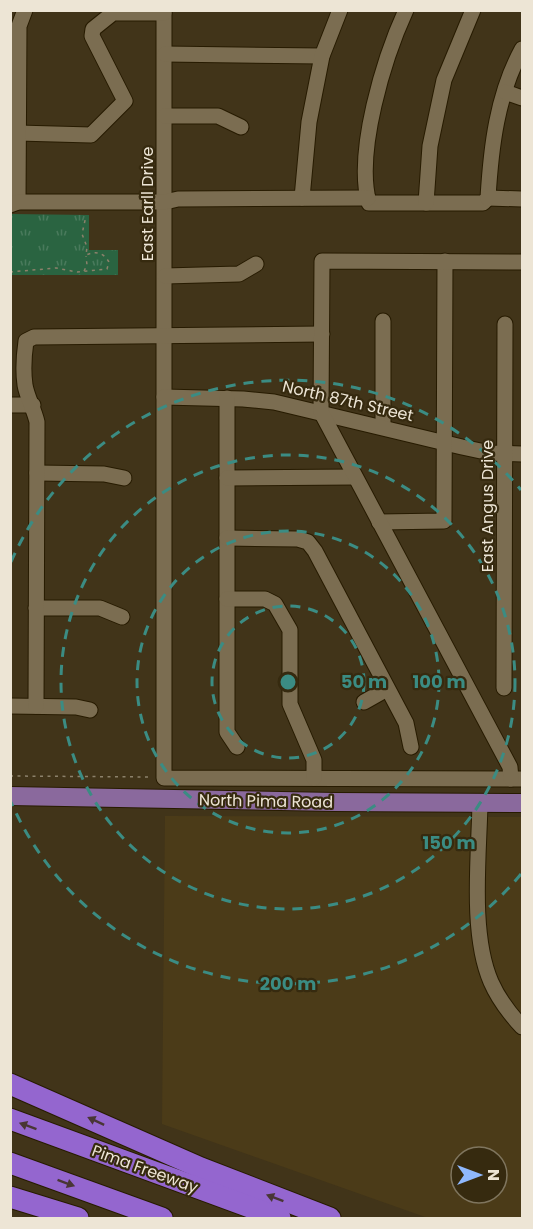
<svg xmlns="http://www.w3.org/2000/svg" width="533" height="1229" viewBox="0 0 533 1229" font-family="Poppins,sans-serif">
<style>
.built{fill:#4b3b18;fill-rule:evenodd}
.park{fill:url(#park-tufts)}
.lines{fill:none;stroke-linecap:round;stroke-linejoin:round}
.minor-casing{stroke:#271b01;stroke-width:17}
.major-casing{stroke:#271b01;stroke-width:20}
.highway-casing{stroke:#271b01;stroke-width:23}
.path{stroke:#8c816b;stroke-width:1.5;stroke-dasharray:3 4.5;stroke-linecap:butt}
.minor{stroke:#7b6d51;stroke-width:15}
.major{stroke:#8a699d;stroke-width:18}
.highway{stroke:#9466cf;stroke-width:21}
.oneway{fill:#493635}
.ring{fill:none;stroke:#3b8c83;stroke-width:3;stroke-dasharray:10 8}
.labels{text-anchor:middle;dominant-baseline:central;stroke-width:4.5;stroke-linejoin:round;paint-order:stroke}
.street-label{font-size:16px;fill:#ede5d5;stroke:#362a0f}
.centre{fill:#3b8c83;stroke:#362a0f;stroke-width:3}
.ring-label{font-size:18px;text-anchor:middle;font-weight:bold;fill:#3b8c83;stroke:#362a0f;stroke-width:4.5;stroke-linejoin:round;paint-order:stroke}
</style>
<defs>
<pattern id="park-tufts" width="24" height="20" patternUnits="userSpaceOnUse" patternTransform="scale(1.5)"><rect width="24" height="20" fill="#2a6441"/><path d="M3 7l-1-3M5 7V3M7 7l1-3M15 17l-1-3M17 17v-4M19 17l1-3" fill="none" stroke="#497a5c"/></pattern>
</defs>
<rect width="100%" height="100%" fill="#413419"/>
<path class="built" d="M165,816L522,817V1218H428L162,1124ZM461,1157H497V1193H461Z"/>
<path class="park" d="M11,214L89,215V250H118V275H11Z"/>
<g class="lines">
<g class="minor-casing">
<g id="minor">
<path d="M164,10V778L522,779"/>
<path d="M406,10C384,58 355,152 369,203H483L488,198C491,147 497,95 522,49"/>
<path d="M165,54L322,56"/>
<path d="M505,92L522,98"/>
<path d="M165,116H218L241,127"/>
<path d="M18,133L91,135L125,101L92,36L93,29L113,13H164"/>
<path d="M302,198L309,122L322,56L340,10"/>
<path d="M488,198L522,199"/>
<path d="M18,202L19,26L25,10"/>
<path d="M426,203L430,146L444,80L473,10"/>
<path d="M10,205L18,202H165L178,199L368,198"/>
<path d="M165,276L239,274L256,264"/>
<path d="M383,321V427"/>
<path d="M164,397L243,399L274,402L462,447L490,453L522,454"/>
<path d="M227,398V732L237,747"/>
<path d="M10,405H33"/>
<path d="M37,473L104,474L124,478"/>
<path d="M227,478L355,477"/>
<path d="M379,522L444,521L445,261"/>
<path d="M227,538L298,539L308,542L315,551L406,723L411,747"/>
<path d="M227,599H265L275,604L290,630V704L314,760V778"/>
<path d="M36,608H100L122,617"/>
<path d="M504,688L505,324"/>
<path d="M364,702L387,689"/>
<path d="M10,706L76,707L90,710"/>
<path d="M36,706L37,422C34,409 27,397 25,385C23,371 24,355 26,341L34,337L322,334"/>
<path d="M511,779L510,767L321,412L322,261L522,262"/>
<path d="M480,803C479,856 470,934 491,982C498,998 510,1014 522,1027"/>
</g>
</g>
<g class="major-casing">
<path id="major" d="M10,796L335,802L522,803"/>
</g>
<g class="highway-casing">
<g id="highway">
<path d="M10,1084L201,1168L330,1218"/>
<path d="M10,1119L280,1218"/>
<path d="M10,1163L162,1218"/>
<path d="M10,1197L78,1218"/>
</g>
</g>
<g class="path">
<path d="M84,271L87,265L86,256"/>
<path d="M10,272L56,268L77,272L107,269L109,262C103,252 96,251 86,255L87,247L82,234L86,216"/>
<path d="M10,776L151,777"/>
</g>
<use href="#minor" class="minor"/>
<use href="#major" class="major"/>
<use href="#highway" class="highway"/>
</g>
<defs><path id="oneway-solid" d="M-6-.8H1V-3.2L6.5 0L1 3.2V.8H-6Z" transform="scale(1.5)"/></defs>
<g class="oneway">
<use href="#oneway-solid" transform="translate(96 1121) rotate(-155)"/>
<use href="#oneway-solid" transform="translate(28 1126) rotate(-160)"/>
<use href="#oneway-solid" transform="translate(66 1183) rotate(20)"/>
<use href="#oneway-solid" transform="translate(275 1198) rotate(-159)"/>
</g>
<g class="ring">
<circle cx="288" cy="682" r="76"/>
<circle cx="288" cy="682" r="151"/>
<circle cx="288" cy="682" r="227"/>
<path d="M521 874A302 302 0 0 1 11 802M11 562A302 302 0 0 1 521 490"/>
</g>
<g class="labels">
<g class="street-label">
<text transform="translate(147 204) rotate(-90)">East Earll Drive</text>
<text transform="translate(348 401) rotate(13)">North 87th Street</text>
<text transform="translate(487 506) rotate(-90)">East Angus Drive</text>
<text transform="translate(266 801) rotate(1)">North Pima Road</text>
<text transform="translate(145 1169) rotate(20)">Pima Freeway</text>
</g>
</g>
<circle cx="288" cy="682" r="9" class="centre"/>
<g class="ring-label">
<text x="364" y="688">50 m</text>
<text x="439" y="688">100 m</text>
<text x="449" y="849">150 m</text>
<text x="288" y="990">200 m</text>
</g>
<rect width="533" height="1229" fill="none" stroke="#ede5d5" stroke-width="24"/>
<g transform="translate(479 1175) rotate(90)"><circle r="28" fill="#362a0f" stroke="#7f755e" stroke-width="1.5"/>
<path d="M0-4.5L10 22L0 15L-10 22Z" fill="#8fb8fd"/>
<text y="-9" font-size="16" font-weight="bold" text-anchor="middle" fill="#ede5d5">N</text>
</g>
</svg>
